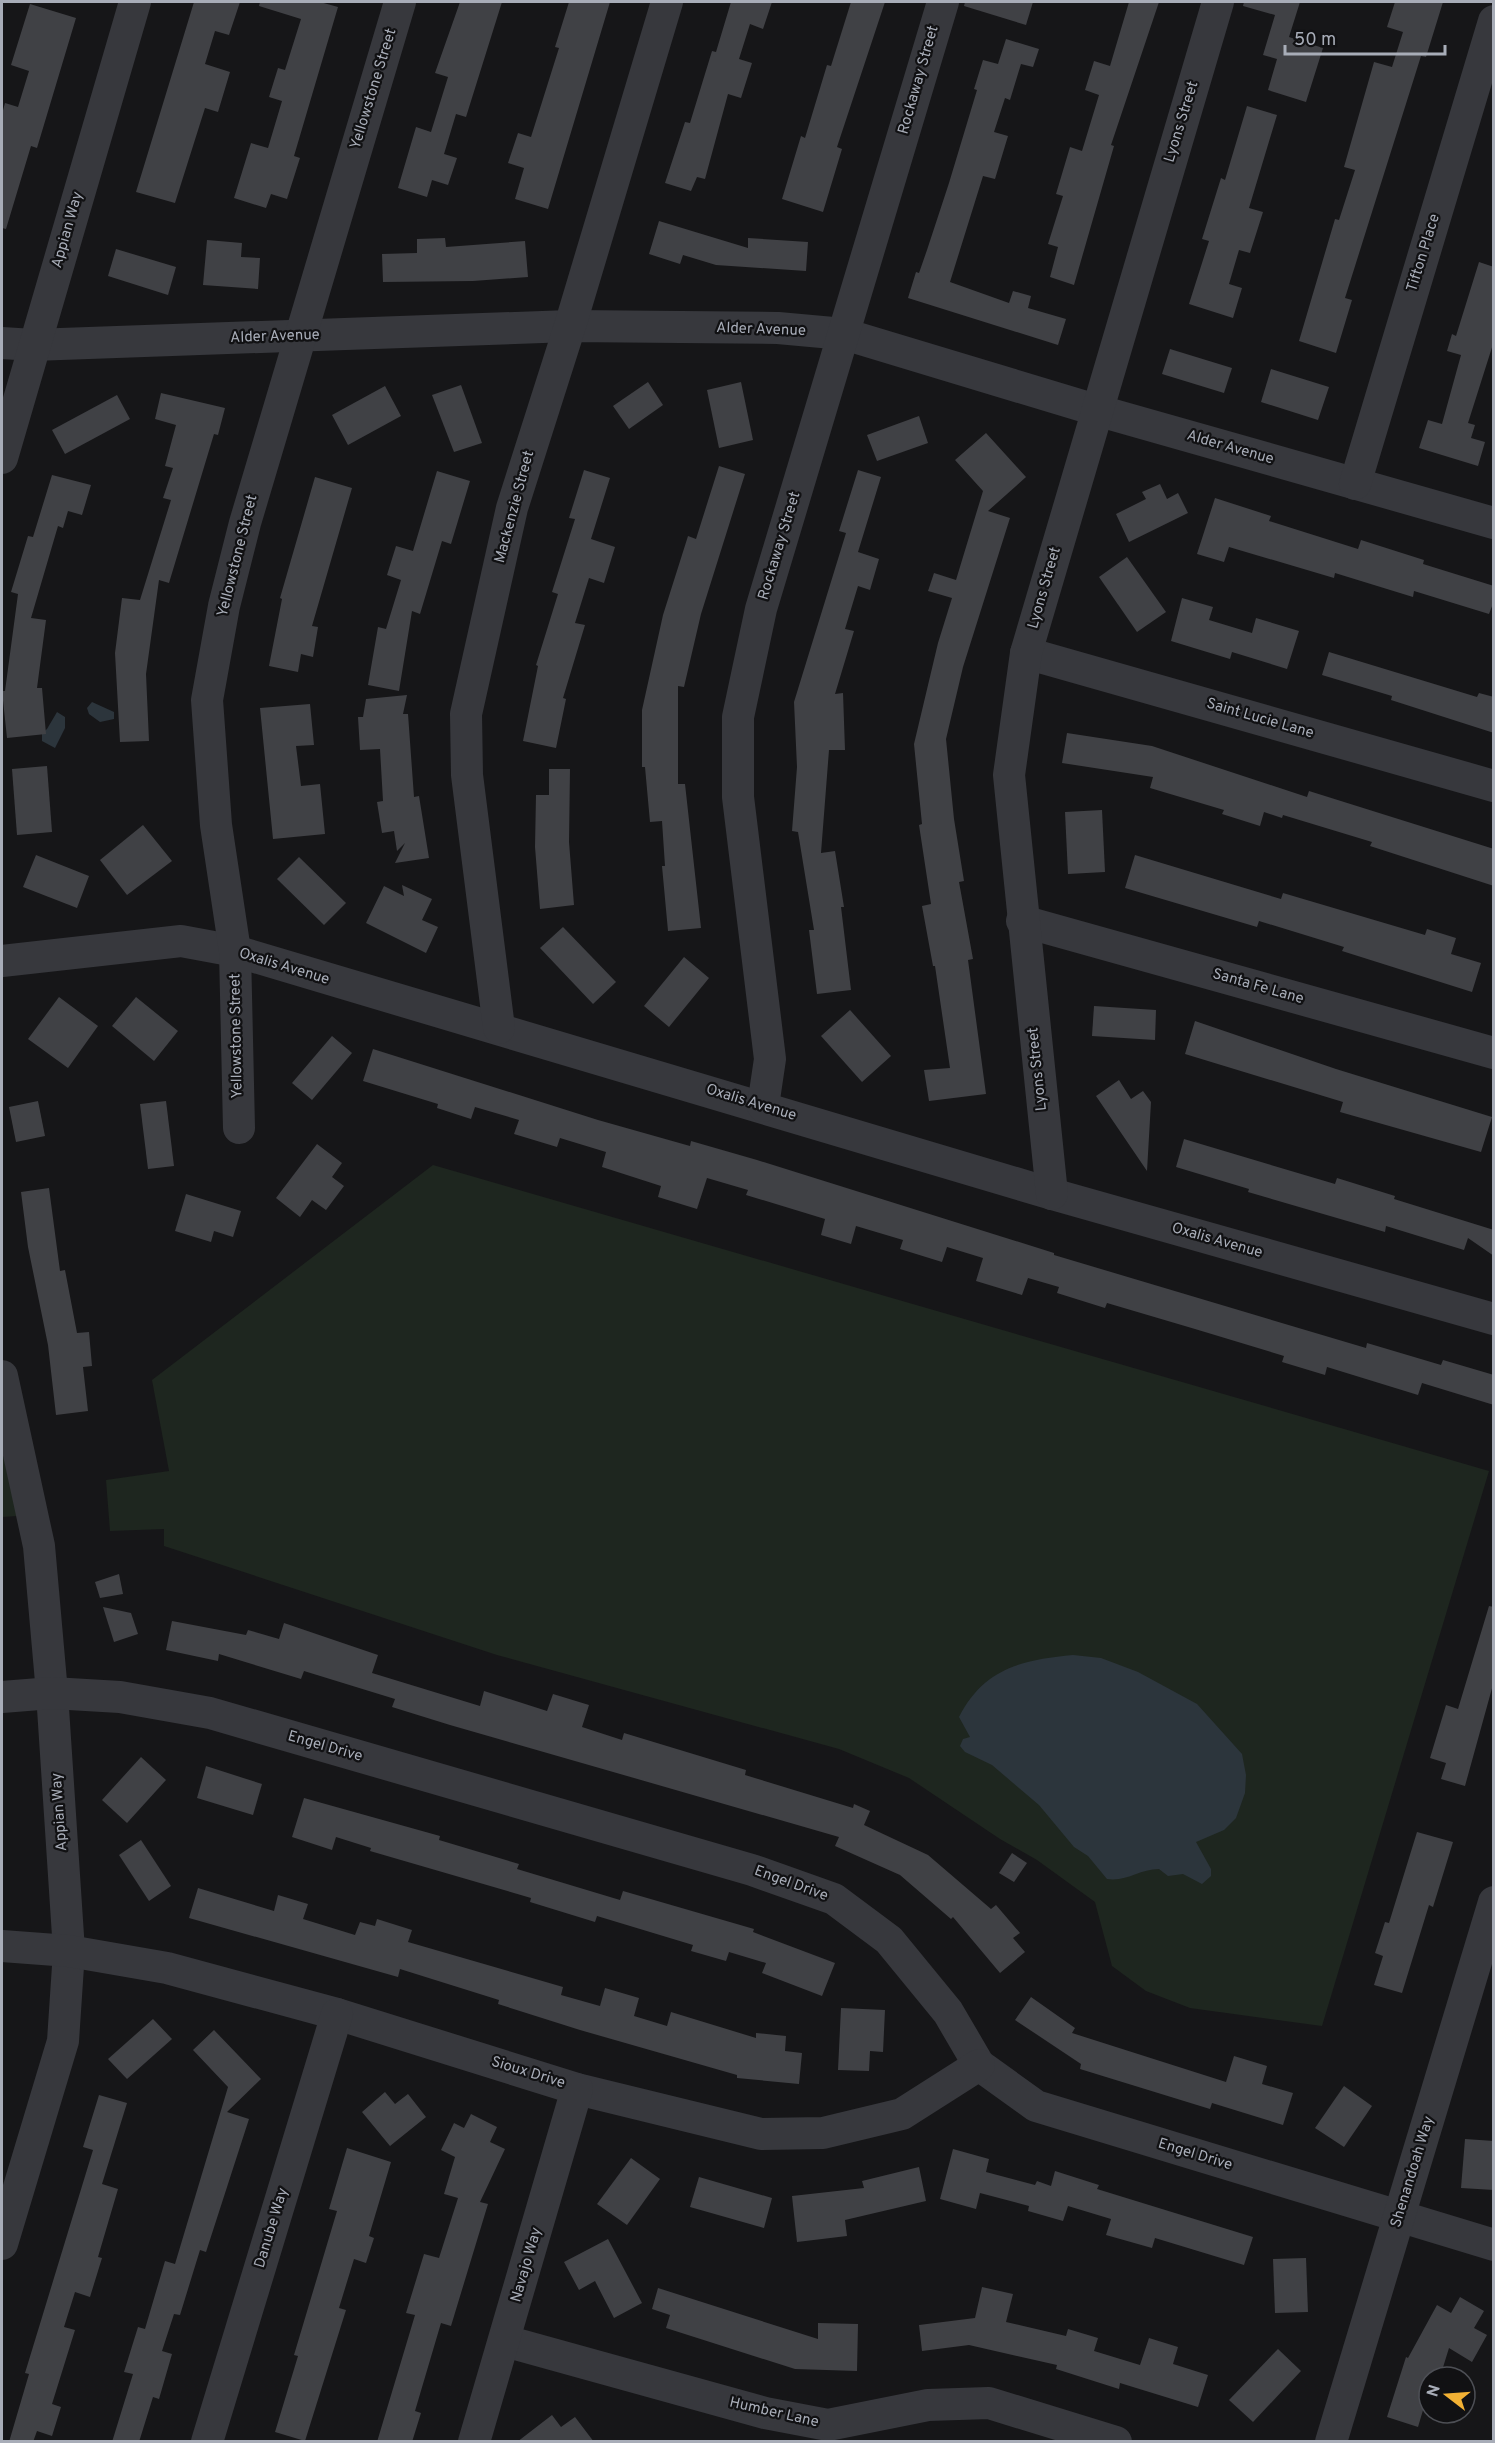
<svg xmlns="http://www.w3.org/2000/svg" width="1495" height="2443" viewBox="0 0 1495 2443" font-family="Overpass,sans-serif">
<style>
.green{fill:#1e261f}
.water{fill:#2c353c}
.building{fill:#404145}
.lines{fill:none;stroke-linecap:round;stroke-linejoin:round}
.minor{stroke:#37383d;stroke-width:32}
.labels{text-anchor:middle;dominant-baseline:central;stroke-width:4.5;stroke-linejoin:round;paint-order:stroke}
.street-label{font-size:15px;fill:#a8adb8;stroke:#111113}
</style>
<rect width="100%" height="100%" fill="#161618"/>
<g class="green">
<path d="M433,1165L1489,1471L1322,2026L1190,2008L1146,1991L1112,1966L1095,1902L1037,1860L1000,1839L909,1778L839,1749L497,1655L164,1546V1529L110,1531L106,1480L169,1471L152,1380Z"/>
<path d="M2,1449L17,1516L2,1517Z"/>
</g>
<g class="water">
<path d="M92,702L114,712V719L100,722L89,714L87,708Z"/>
<path d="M57,712L65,717V728L55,748L42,741V733L47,729Z"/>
<path d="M1073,1655L1101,1658L1138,1672L1197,1704L1242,1754L1246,1775L1245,1793L1236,1818L1224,1830L1196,1842L1211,1869V1876L1202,1884L1183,1874L1168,1876L1159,1869C1139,1869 1127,1882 1107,1879L1088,1856L1074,1847L1039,1805L992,1765L965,1752L960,1746L963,1739L970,1737L959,1717C984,1668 1022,1660 1073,1655Z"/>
</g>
<g class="building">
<path d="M194,2H240L229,35L215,31L205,64L230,72L218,112L205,108L175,203L136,192Z"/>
<path d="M260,2H320L338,7L294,156L300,158L287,199L271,194L266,208L234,198L251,143L268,148L282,101L269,97L278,68L285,70L301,19L259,6Z"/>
<path d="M460,2H502L466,117L456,114L444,154L457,158L448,185L432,180L427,197L398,188L416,127L431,132L448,77L435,73Z"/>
<path d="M569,2H610L548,209L515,199L524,168L508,163L518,133L531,137L559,48L555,47Z"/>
<path d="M731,2H772L763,29L750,24L739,59L752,63L741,98L728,94L705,179L697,177L691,191L665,183L685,122L690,123L712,51L716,52Z"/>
<path d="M851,2H885L837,147L842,149L823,212L782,199L801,136L805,138L827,65L831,66Z"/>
<path d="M965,2H1033L1026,25L964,6Z"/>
<path d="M1129,2H1159L1111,145L1114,146L1074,285L1050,277L1058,247L1048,244L1063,196L1056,194L1070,147L1082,151L1099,95L1085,90L1094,61L1110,66Z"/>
<path d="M1244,2H1300L1289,37L1323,48L1306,102L1268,90L1277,59L1263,55L1275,15L1243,6Z"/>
<path d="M1395,2H1443L1426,57L1421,56L1345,298L1352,300L1336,353L1299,341L1335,219L1339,220L1355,170L1344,167L1374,62L1392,67L1403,32L1387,27Z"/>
<path d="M30,4L76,18L37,148L31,146L6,229L2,228V114L5,103L18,107L29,71L11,65Z"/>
<path d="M1006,39L1039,49L1033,67L1021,64L1010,100L1005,98L994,132L1008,136L995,179L983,176L950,282L1009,303L1013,291L1031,296L1028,308L1066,319L1058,345L908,298L916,272L919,273L927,250L949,183L977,90L974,89L983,60L998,64Z"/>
<path d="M1247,106L1277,115L1249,208L1263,212L1250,253L1239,250L1229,284L1242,288L1233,318L1189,304L1209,241L1202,239L1221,178L1225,180Z"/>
<path d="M659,221L748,248V238L808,242L806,271L716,265L683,255L680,264L649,254Z"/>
<path d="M445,238L446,247L525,241L528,277L473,281L383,282L382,254L417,253V239Z"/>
<path d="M207,240L242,243L241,257L260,258L258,289L203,285Z"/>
<path d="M116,249L176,267L168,295L108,276Z"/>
<path d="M1479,262L1494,267V341L1468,423L1475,425L1471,438L1485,442L1478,466L1419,448L1428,420L1442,424L1461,355L1447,351L1452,334L1456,336Z"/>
<path d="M1170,349L1232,368L1224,393L1162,374Z"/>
<path d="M1271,369L1329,387L1318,420L1261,402Z"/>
<path d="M648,382L663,405L629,429L613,406Z"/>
<path d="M741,382L753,440L719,448L707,390Z"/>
<path d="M461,385L482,443L454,452L432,395Z"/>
<path d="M385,386L401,416L348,445L332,415Z"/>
<path d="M161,393L225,408L218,435L214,434L169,583L159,580L146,674L149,741L120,742L115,653L122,598L140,600L171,500L163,498L173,468L165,466L176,425L155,419Z"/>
<path d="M117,395L130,419L65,454L52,430Z"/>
<path d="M919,416L928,443L877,461L867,435Z"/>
<path d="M986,433L1026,477L988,511L1010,518L963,667L946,739L954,819L964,881L959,882L973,959L968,960L986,1094L929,1101L924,1070L950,1068L935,966H933L922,906L931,904L919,825L922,824L914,744L938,643L952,598L928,591L934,573L956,580L983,491L955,460Z"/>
<path d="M719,466L745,474L701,614L684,687L678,686V784H685L701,928L668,931L662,866H665L662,821L650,822L645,767H642V710L663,615L688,536L696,539Z"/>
<path d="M584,470L610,478L591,539L615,547L604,583L589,578L575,623L585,625L563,698L566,699L556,748L523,741L538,666L536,665L558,594L552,592L575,519L569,518Z"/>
<path d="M858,470L881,477L858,552L879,559L870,590L858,586L845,629L854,631L835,694L843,693L845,750H829L821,853L835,851L844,907H841L851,990L817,994L809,930H814L798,832L792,831L797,767L794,702L846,533L839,531Z"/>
<path d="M437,471L470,481L451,544L442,541L420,614L412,611L399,691L368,685L378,627L386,629L401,580L387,575L396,546L413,551Z"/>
<path d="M52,475L91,485L82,515L68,511L63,528L58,526L31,618L46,620L37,688H42L46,734L7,738L2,691H5L18,594L11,592L28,536L33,537Z"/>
<path d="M315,477L352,488L312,626L318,627L313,657L301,654L298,672L269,666L282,599L280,598Z"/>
<path d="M1160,484L1167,499L1178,493L1188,513L1129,542L1116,514L1146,499L1142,492Z"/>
<path d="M1215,498L1271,516L1269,521L1358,549L1361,540L1424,560L1423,564L1494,586V601L1489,614L1414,591L1413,597L1335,573L1334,578L1229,547L1224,562L1197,554Z"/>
<path d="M1127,557L1166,612L1137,632L1099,577Z"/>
<path d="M1182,598L1213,607L1209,620L1252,633L1256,618L1299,631L1287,669L1232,652L1230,659L1171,641Z"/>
<path d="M1329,652L1477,697L1479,693L1494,697V733L1391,700L1392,696L1322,675Z"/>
<path d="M407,695L403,714H408L414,797L419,796L429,858L395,863L405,843L397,851L394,831L382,833L377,802L383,801L380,749L360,750L358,717H363L366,699Z"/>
<path d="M310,704L314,745L296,746L301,786L320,784L325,834L273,839L260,708Z"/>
<path d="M1067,733L1152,746L1307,797L1309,791L1494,849V886L1370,846L1372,842L1283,815L1282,818L1264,812L1260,826L1222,814L1224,810L1150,788L1153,777L1062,763Z"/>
<path d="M47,766L52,832L17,835L12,769Z"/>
<path d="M549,769H570L569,842L574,905L540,909L535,847L536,795H549Z"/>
<path d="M1102,810L1105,872L1068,874L1065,812Z"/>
<path d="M143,825L172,861L127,895L100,860Z"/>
<path d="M36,855L89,876L77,908L23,887Z"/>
<path d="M1135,855L1281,899L1283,893L1425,935L1427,929L1456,938L1451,954L1481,963L1472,992L1342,951L1344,947L1259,921L1257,927L1125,888Z"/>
<path d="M299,857L346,903L324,925L277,879Z"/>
<path d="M402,885L432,899L422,920L438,927L426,953L366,923L384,886L404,896Z"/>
<path d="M563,927L616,982L593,1004L540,948Z"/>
<path d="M684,957L709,978L669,1027L644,1006Z"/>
<path d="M59,997L98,1026L68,1068L28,1039Z"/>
<path d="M136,997L178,1031L154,1061L112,1026Z"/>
<path d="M1094,1006L1156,1010L1155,1040L1092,1036Z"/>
<path d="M850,1010L891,1056L862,1082L821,1036Z"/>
<path d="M1195,1021L1336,1069L1492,1117L1481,1152L1340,1112L1343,1102L1185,1054Z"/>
<path d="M332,1036L352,1053L312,1100L292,1083Z"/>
<path d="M373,1049L598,1120L690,1146L691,1141L757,1160L1054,1253V1255L1366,1348L1367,1343L1441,1365L1443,1360L1494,1375V1405L1422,1383L1418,1395L1327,1367L1325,1375L1282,1362L1284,1356L1195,1329L1107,1303L1105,1308L1057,1293L1059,1287L1028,1278L1022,1295L976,1281L983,1258L947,1247L942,1262L900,1249L903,1240L856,1226L851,1244L821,1235L825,1219L746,1195L748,1190L707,1178L697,1209L658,1197L661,1186L602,1167L606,1152L560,1138L557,1147L514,1134L519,1120L475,1107L471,1119L437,1108L438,1104L363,1081Z"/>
<path d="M1119,1080L1131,1099L1143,1091L1151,1102L1147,1171L1096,1096Z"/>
<path d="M38,1101L45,1136L16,1142L9,1107Z"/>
<path d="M166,1101L174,1166L148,1169L140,1104Z"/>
<path d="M1184,1139L1335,1184L1337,1178L1395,1196L1394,1199L1494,1230V1256L1468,1238L1464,1250L1386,1226L1385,1232L1248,1192L1249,1189L1176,1167Z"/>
<path d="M317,1144L342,1163L332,1177L344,1186L326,1210L312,1200L300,1217L276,1198Z"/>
<path d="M49,1188L60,1271L65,1270L77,1333L89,1332L92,1366L83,1367L88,1411L56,1415L48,1345L28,1247L21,1192Z"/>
<path d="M186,1194L241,1211L233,1237L214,1231L211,1242L175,1231Z"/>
<path d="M119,1574L123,1594L100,1598L95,1582Z"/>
<path d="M1489,1606L1494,1607V1681L1465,1786L1441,1779L1446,1763L1430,1758L1446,1705L1458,1709Z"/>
<path d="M103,1607L131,1613L138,1634L114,1642Z"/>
<path d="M172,1621L246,1635L248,1630L279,1639L284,1623L378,1655L372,1673L480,1706L484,1691L547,1711L553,1694L589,1705L582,1727L622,1740L624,1733L746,1770L745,1775L853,1808L854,1804L870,1811L864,1825L928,1855L991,1909L996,1905L1020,1933L1013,1938L1025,1952L1000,1973L953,1917L951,1919L900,1875L835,1846L839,1837L450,1725L392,1707L395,1699L304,1671L301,1679L219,1654L218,1661L166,1650Z"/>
<path d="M141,1757L166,1780L127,1823L102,1800Z"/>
<path d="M206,1766L262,1784L253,1815L197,1798Z"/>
<path d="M304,1798L440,1836L439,1840L519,1864L517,1869L620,1900L623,1891L754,1929L753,1932L835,1963L822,1996L762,1973L766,1963L729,1952L726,1961L691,1951L693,1945L597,1916L595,1922L530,1902L531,1898L370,1851L371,1848L336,1837L332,1850L292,1837Z"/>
<path d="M1417,1832L1453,1842L1433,1907L1429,1905L1402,1993L1374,1985L1383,1956L1375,1953L1385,1922L1389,1923Z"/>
<path d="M141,1840L171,1886L149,1901L119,1855Z"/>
<path d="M1012,1853L1027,1863L1014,1882L999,1873Z"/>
<path d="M198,1888L274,1911L278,1895L308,1904L303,1919L355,1935L360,1922L375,1926L377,1919L412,1930L408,1942L563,1987L561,1995L600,2006L605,1988L639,1998L634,2016L667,2026L671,2012L756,2038V2033L786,2036L785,2051L802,2053L799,2084L737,2078V2075L580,2030L498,2004L499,2000L400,1969L398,1977L189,1918Z"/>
<path d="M1031,1997L1075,2028L1072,2033L1226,2082L1234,2056L1267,2066L1262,2084L1293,2093L1283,2125L1212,2103L1210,2109L1080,2069L1081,2064L1015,2020Z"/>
<path d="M841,2008L885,2010L883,2052L870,2051L869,2071L838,2070Z"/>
<path d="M153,2019L172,2039L127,2079L108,2059Z"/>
<path d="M214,2030L261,2079L227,2112L249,2119L206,2252L200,2250L180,2315L174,2314L162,2351L172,2354L159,2399L153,2397L139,2442H112L133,2374L124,2372L138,2327L145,2329L165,2261L175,2264L228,2087L193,2050Z"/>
<path d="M1344,2086L1372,2106L1344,2147L1315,2128Z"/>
<path d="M385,2092L395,2104L408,2094L426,2117L390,2146L362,2112Z"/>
<path d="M99,2095L127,2103L102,2184L118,2189L98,2257L102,2258L90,2297L75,2292L64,2327L75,2330L52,2404L61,2407L52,2436L37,2431L33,2442H9L29,2374L25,2373L93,2150L83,2147Z"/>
<path d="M471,2114L497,2127L490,2142L505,2149L480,2202L488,2204L451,2326L441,2323L415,2411L421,2413L412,2442H377L415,2315L406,2313L424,2254L439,2258L458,2198L444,2194L455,2157L441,2150L454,2123L464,2128Z"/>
<path d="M1465,2139L1494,2141V2190L1461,2188Z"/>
<path d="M347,2148L391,2162L369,2236L374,2238L366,2263L354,2259L339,2308L346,2310L305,2441L275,2432L298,2356L294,2355L337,2211L329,2209Z"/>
<path d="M953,2149L989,2159L986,2172L1035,2185L1037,2181L1051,2186L1055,2171L1099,2185L1097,2189L1253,2237L1244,2265L1155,2238L1152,2248L1106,2235L1111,2219L1068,2206L1063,2221L1028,2211L1029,2206L980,2193L976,2209L940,2199Z"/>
<path d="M631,2158L660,2179L627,2225L597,2204Z"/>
<path d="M919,2167L926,2201L845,2220L847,2236L797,2242L792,2196L864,2188L862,2181Z"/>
<path d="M699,2177L772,2198L764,2228L690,2207Z"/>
<path d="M608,2239L642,2303L614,2318L595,2281L579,2290L564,2262Z"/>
<path d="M1306,2258L1308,2312L1275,2313L1273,2259Z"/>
<path d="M982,2287L1013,2294L1006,2322L1066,2336L1068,2329L1098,2338L1094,2351L1140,2365L1149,2338L1178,2347L1173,2364L1208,2375L1198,2407L1120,2383L1119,2389L1056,2369L1057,2365L969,2345L922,2351L919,2325L975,2318Z"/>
<path d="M658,2288L818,2339V2323L858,2324L857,2371L795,2369L666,2328L670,2315L652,2309Z"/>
<path d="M1460,2297L1484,2311L1474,2328L1487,2335L1472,2362L1449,2348L1440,2377H1429V2390L1418,2427L1387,2417L1406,2357L1408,2358L1437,2305L1451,2313Z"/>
<path d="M1278,2349L1301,2371L1253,2422L1229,2400Z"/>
<path d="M552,2415L561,2427L575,2417L594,2442H517Z"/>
</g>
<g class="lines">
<g class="minor">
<path d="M2,343L33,345L570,326L778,328L844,334L1096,410L1494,523"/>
<path d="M2,458L135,2"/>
<path d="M1355,484L1494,21"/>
<path d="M1026,653L1494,786"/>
<path d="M1022,921L1494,1053"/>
<path d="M2,961L181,941L235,951L1052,1194L1494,1319"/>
<path d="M499,1028L467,775L466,714L512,508L570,326L667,2"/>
<path d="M763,1106L770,1059L738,797V717L761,609L943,2"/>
<path d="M239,1128L235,951L216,825L207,700L224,606L245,523L400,2"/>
<path d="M1052,1194L1009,775L1026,653L1218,2"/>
<path d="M2,1376L39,1546L52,1693L69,1951L63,2041L2,2244"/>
<path d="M2,1697L52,1693L120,1697L210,1713L752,1870L834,1899L889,1940L948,2012L979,2065L1036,2106L1494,2245"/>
<path d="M2,1946L69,1951L167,1968L337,2014L577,2089L761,2134L823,2133L902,2114L979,2065"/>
<path d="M505,2341L765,2413L828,2425L928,2405L989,2403L1116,2442"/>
<path d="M207,2442L337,2014"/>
<path d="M474,2442L577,2089"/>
<path d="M1331,2442L1494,1902"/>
</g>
</g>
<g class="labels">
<g class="street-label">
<text transform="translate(919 80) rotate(-74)">Rockaway Street</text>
<text transform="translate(374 89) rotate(-73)">Yellowstone Street</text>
<text transform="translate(1182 122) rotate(-73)">Lyons Street</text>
<text transform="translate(68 230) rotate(-74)">Appian Way</text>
<text transform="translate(1424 253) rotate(-73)">Tifton Place</text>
<text transform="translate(761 330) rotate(2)">Alder Avenue</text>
<text transform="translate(275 337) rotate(-2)">Alder Avenue</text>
<text transform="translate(1230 448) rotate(16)">Alder Avenue</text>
<text transform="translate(515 507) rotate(-75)">Mackenzie Street</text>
<text transform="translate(780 546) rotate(-73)">Rockaway Street</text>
<text transform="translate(238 556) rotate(-76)">Yellowstone Street</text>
<text transform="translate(1045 588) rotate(-74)">Lyons Street</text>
<text transform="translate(1260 719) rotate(16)">Saint Lucie Lane</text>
<text transform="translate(284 967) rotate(17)">Oxalis Avenue</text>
<text transform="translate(1258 987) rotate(16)">Santa Fe Lane</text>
<text transform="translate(237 1036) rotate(-91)">Yellowstone Street</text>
<text transform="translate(1038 1069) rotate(-96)">Lyons Street</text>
<text transform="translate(751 1103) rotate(17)">Oxalis Avenue</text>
<text transform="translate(1217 1241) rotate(16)">Oxalis Avenue</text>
<text transform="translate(325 1747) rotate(16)">Engel Drive</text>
<text transform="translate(60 1812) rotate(-94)">Appian Way</text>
<text transform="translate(791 1884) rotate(20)">Engel Drive</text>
<text transform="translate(528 2073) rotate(17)">Sioux Drive</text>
<text transform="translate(1195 2155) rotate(17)">Engel Drive</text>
<text transform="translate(1413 2172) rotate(-73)">Shenandoah Way</text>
<text transform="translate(272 2228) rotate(-73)">Danube Way</text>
<text transform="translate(527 2265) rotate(-74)">Navajo Way</text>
<text transform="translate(774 2413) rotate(13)">Humber Lane</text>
</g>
</g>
<rect width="1495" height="2443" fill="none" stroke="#a8adb8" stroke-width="6"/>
<g transform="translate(1447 2395) rotate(287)"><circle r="28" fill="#111113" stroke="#4d4f55" stroke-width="1.5"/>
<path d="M0-4.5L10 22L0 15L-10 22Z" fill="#f2b134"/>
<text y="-9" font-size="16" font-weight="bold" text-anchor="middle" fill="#a8adb8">N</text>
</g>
<path d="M1285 45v9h160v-9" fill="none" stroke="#a8adb8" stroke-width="3"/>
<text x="1294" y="45" font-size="18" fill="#a8adb8" stroke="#111113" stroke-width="4.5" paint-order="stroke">50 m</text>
</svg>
